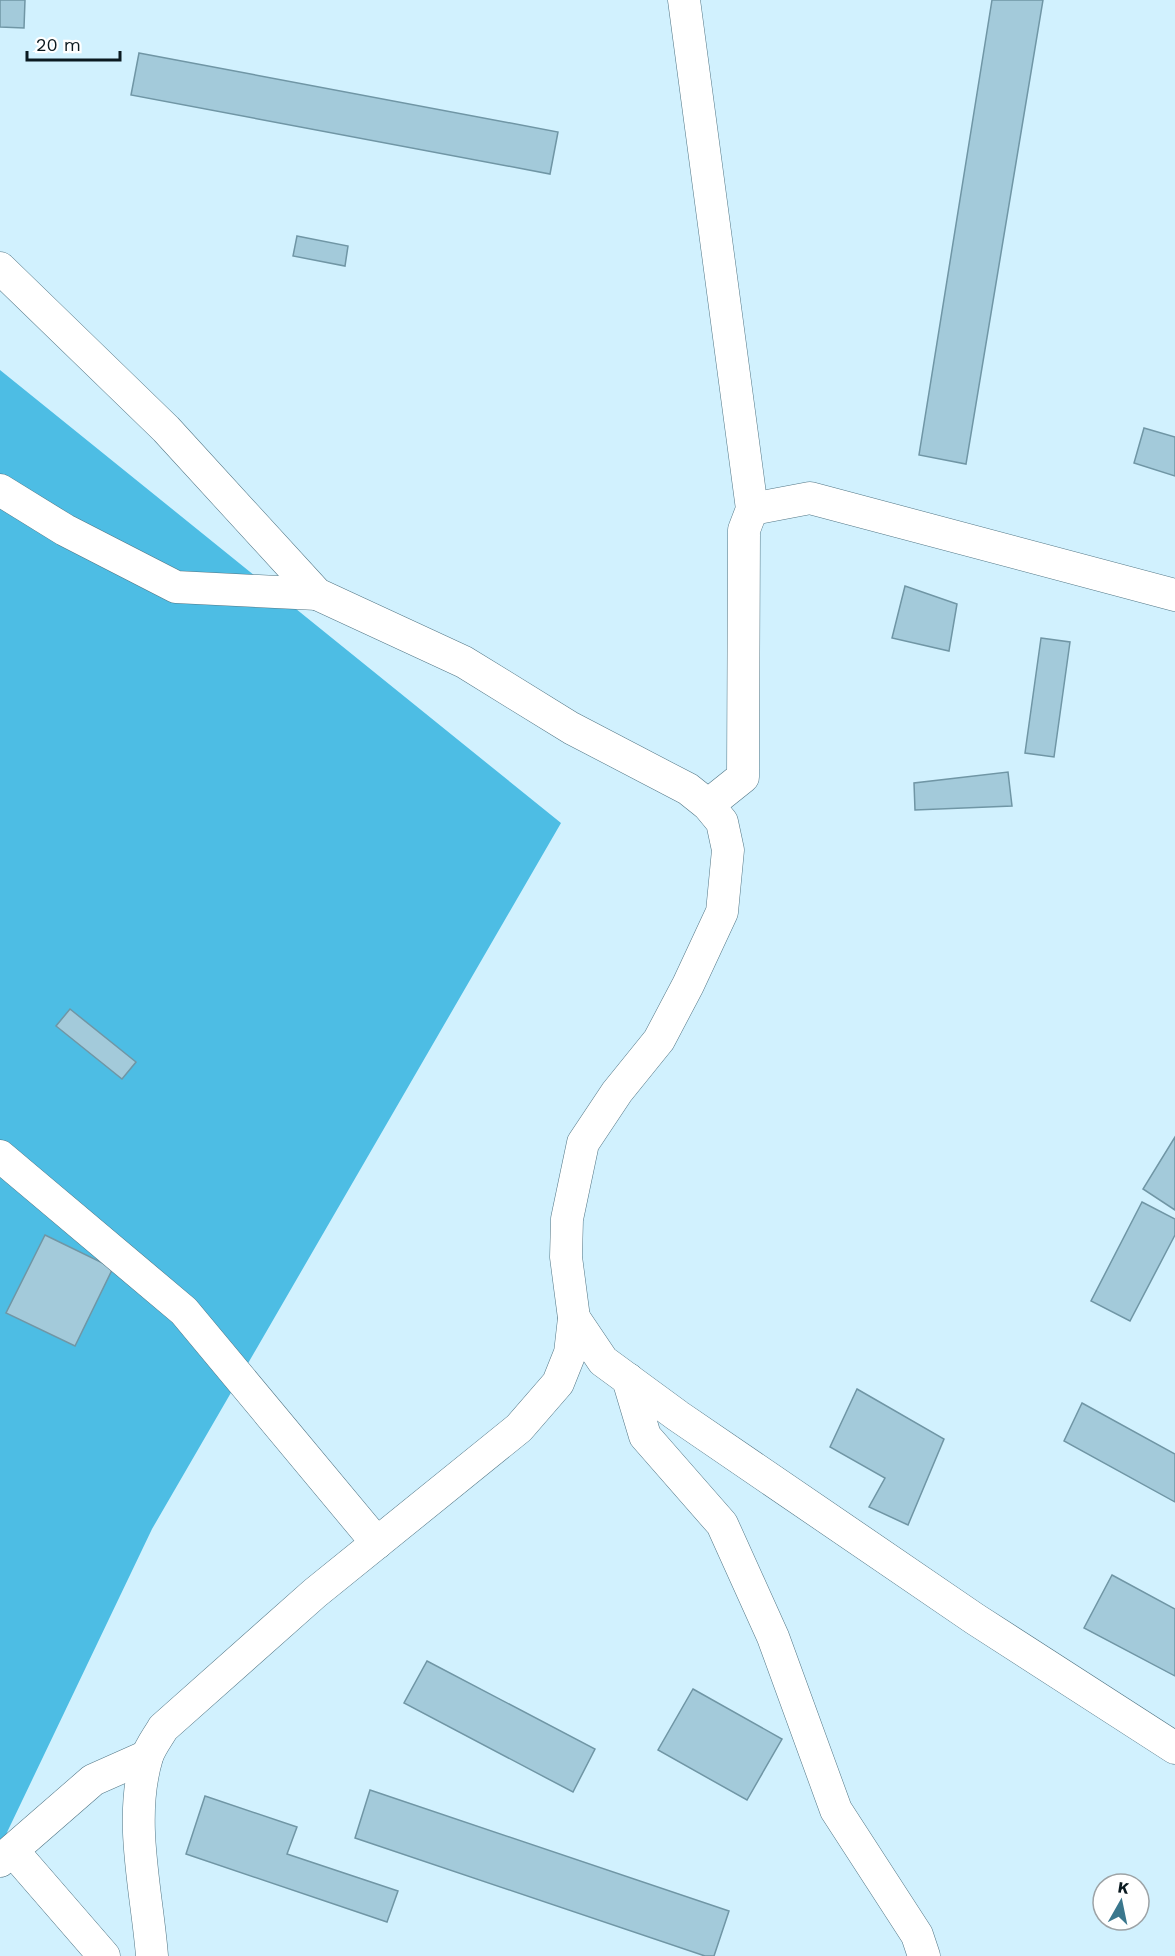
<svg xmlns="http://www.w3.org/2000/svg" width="1175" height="1956" viewBox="0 0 1175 1956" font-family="'Work Sans',sans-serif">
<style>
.forest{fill:#4dbde4}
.building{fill:#a3cada;stroke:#7096a5;stroke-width:1.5}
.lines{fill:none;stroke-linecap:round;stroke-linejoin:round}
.minor-casing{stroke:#527685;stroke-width:33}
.minor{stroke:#fff;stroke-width:32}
</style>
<rect width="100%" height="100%" fill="#d1f1fe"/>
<path class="forest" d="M0,370L561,823L152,1529L0,1847Z"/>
<g class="building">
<path d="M0,0H25L24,28L0,27Z"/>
<path d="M992,0H1043L966,464L919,455Z"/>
<path d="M139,53L558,132L550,174L131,95Z"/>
<path d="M297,236L348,246L345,266L293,256Z"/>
<path d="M1144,428L1175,437V476L1134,463Z"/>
<path d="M905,586L957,604L949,651L892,638Z"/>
<path d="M1041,638L1070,642L1054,757L1025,753Z"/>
<path d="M1008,772L1012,806L915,810L914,783Z"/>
<path d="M70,1009L136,1062L122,1079L56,1026Z"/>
<path d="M1175,1137V1210L1143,1189Z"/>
<path d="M1142,1202L1175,1219V1235L1130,1321L1091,1301Z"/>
<path d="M45,1235L113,1268L75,1346L6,1313Z"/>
<path d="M857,1389L944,1439L908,1525L869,1507L885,1478L830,1447Z"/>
<path d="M1082,1403L1175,1454V1502L1064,1441Z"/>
<path d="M1112,1575L1175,1609V1676L1084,1628Z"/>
<path d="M427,1661L595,1749L573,1792L404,1703Z"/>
<path d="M693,1689L782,1739L747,1800L658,1750Z"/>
<path d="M370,1790L729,1911L714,1956H705L355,1838Z"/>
<path d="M205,1796L297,1827L287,1854L398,1891L387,1922L186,1854Z"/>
</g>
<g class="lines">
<g class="minor-casing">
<g id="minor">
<path d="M684,0L752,509L744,530L743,777L708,805"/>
<path d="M0,268L166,429L317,594L464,662L571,728L688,789L708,805L722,822L728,850L722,912L688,985L659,1040L617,1092L583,1143L567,1219L566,1257L574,1318L570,1353L558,1383L519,1428L315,1593L163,1728C158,1737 150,1747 147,1757C128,1820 147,1892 152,1956"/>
<path d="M0,490L65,530L176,587L317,594"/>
<path d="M752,509L810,498L1175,595"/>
<path d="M0,1156L184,1311L377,1543"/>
<path d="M574,1318L603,1361L678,1416L975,1619L1175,1748"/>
<path d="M628,1379L645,1436L722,1524L773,1637L836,1810L917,1935L924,1956"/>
<path d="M13,1851L104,1956"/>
<path d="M0,1861L93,1780L147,1756"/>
</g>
</g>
<use href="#minor" class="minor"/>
</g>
<g transform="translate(1121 1902) rotate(9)"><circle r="28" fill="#ffffff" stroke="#9da3a6" stroke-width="1.5"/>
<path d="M0-4.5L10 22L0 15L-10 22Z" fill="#3a778d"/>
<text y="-9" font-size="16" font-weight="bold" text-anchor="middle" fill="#0b1a20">K</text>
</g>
<path d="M27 51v9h93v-9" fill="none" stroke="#0b1a20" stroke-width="3"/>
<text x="36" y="51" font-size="18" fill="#0b1a20" stroke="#ffffff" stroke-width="4.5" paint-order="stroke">20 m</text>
</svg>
